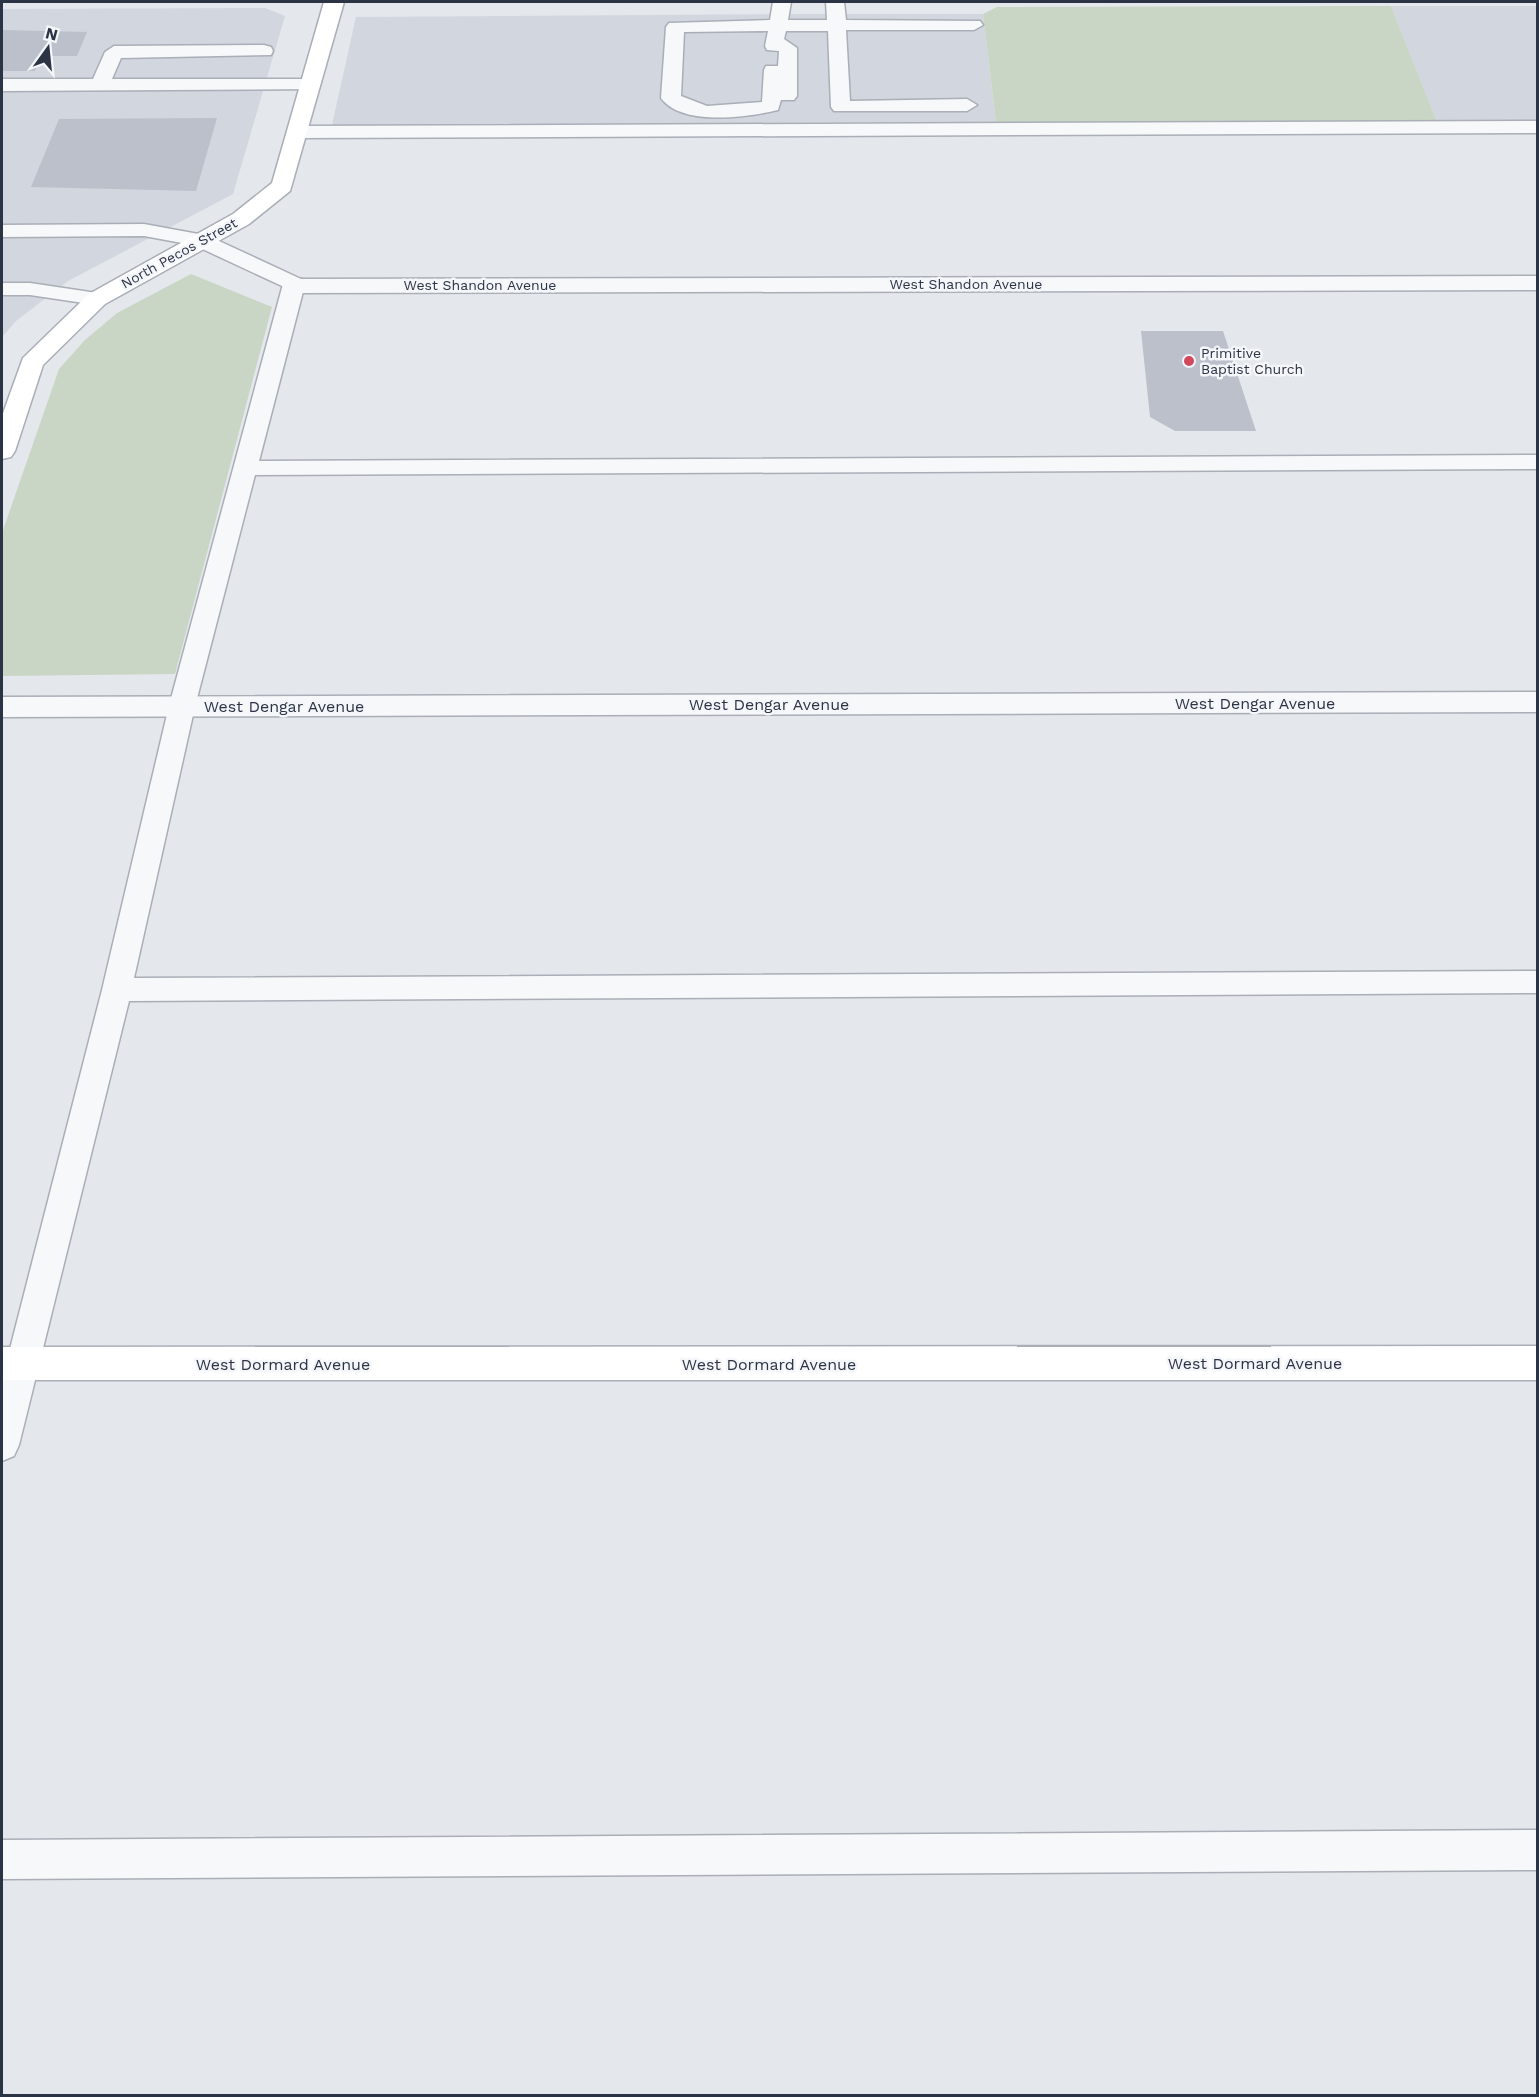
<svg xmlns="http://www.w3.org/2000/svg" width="1539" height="2097" viewBox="0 0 1539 2097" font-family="'Work Sans',sans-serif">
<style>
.built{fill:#d2d6de}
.green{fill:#c9d6c5}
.building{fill:#bbc0ca}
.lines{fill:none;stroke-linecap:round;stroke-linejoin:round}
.lane-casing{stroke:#a9aeb7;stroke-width:3}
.street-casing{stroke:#a9aeb7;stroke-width:3}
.secondary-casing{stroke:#a9aeb7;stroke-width:3}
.lane{fill:#f7f8fa;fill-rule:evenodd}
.street{fill:#f7f8fa;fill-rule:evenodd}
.secondary{fill:#fff;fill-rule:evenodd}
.poi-dot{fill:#d1495b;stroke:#f4f6f9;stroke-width:2}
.labels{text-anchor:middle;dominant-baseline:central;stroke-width:5;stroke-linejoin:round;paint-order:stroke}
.far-street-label{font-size:14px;fill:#2b3445;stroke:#f4f6f9}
.far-poi-label{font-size:14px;fill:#2b3445;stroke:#f4f6f9;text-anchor:start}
.street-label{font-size:16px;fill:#2b3445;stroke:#f4f6f9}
</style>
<rect width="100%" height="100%" fill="#e4e7ec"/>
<g class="built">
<path d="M1391,6H1537V122H1437Z"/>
<path d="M265,8L285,16L233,194L68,281L16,321L2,337V9Z"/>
<path d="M810,14H983L996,122L332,125L356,17Z"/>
</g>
<g class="green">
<path d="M1391,6L1437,122H996L983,14L997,7Z"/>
<path d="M191,274L272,307L175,674L2,676V533L59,369L85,340L117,313Z"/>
</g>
<g class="building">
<path d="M2,30L87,32L77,56H40L35,71H2Z"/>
<path d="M217,118L196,191L31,187L59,119Z"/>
<path d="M1141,331H1223L1256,431H1175L1150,417Z"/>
</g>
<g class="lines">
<g class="lane-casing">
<g id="lane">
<path d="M773,2H791L788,20H827L826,2H844L846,20L980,21L983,25L974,30H846L850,101L967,99L977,105L967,111H834L831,107L828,31H786L784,39L797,48V96L794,100H781L778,110C749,117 682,127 661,98L666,27L669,23L770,20ZM768,31L765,46L767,50L779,51L778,66H766L764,70L762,102L707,106L681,96L684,32Z"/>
<path d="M264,45L271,47L273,51L271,55L121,58L112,79H311L320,85L318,89L2,91V79H93L105,52L114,46Z"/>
<path d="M1538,121V133L297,138L287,132L297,126Z"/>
<path d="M144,224L204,235L211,237L214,241L211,245L204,247L144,236L2,237V225Z"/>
<path d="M294,278L302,279L305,284L259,461L1538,455V469L255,475L195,706L134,978L1538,971V993L129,1001L19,1445L14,1456L2,1461V1380L102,990L169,706L283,284L286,279Z"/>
<path d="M2,283H30L97,293L105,294L108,299L105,304L97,305L30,295H2Z"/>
<path d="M1538,1830V1870L2,1879V1840Z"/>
</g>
</g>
<g class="street-casing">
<g id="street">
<path d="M204,234L301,279L1538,276V290L297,293L196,246L193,241L196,236Z"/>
<path d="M1538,692V712L2,717V697Z"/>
</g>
</g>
<g class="secondary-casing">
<g id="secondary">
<path d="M324,2H344L290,191L249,224L105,304L43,365L15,451L11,457L2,459V416L23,358L89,294L233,214L272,183Z"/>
<path d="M1538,1346V1380H2V1347Z"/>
</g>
</g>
<use href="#lane" class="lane"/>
<use href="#street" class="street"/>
<use href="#secondary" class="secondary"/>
</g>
<circle class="poi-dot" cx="1189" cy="361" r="6"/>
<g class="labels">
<g class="far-street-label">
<text transform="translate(179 253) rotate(-29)">North Pecos Street</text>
<text x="966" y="284">West Shandon Avenue</text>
<text x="480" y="285">West Shandon Avenue</text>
</g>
<g class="far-poi-label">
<text x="1201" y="353">Primitive<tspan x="1201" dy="16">Baptist Church</tspan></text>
</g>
<g class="street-label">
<text x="1255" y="703">West Dengar Avenue</text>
<text x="769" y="704">West Dengar Avenue</text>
<text x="284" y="706">West Dengar Avenue</text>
<text x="1255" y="1363">West Dormard Avenue</text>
<text x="283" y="1364">West Dormard Avenue</text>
<text x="769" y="1364">West Dormard Avenue</text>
</g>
</g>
<rect width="1539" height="2097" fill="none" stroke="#2b3445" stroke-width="6"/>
<g transform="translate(48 48) rotate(15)" stroke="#f4f6f9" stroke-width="4.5" paint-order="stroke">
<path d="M0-4.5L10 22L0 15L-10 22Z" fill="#2b3445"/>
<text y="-9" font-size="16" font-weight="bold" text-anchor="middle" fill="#2b3445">N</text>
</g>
</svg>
